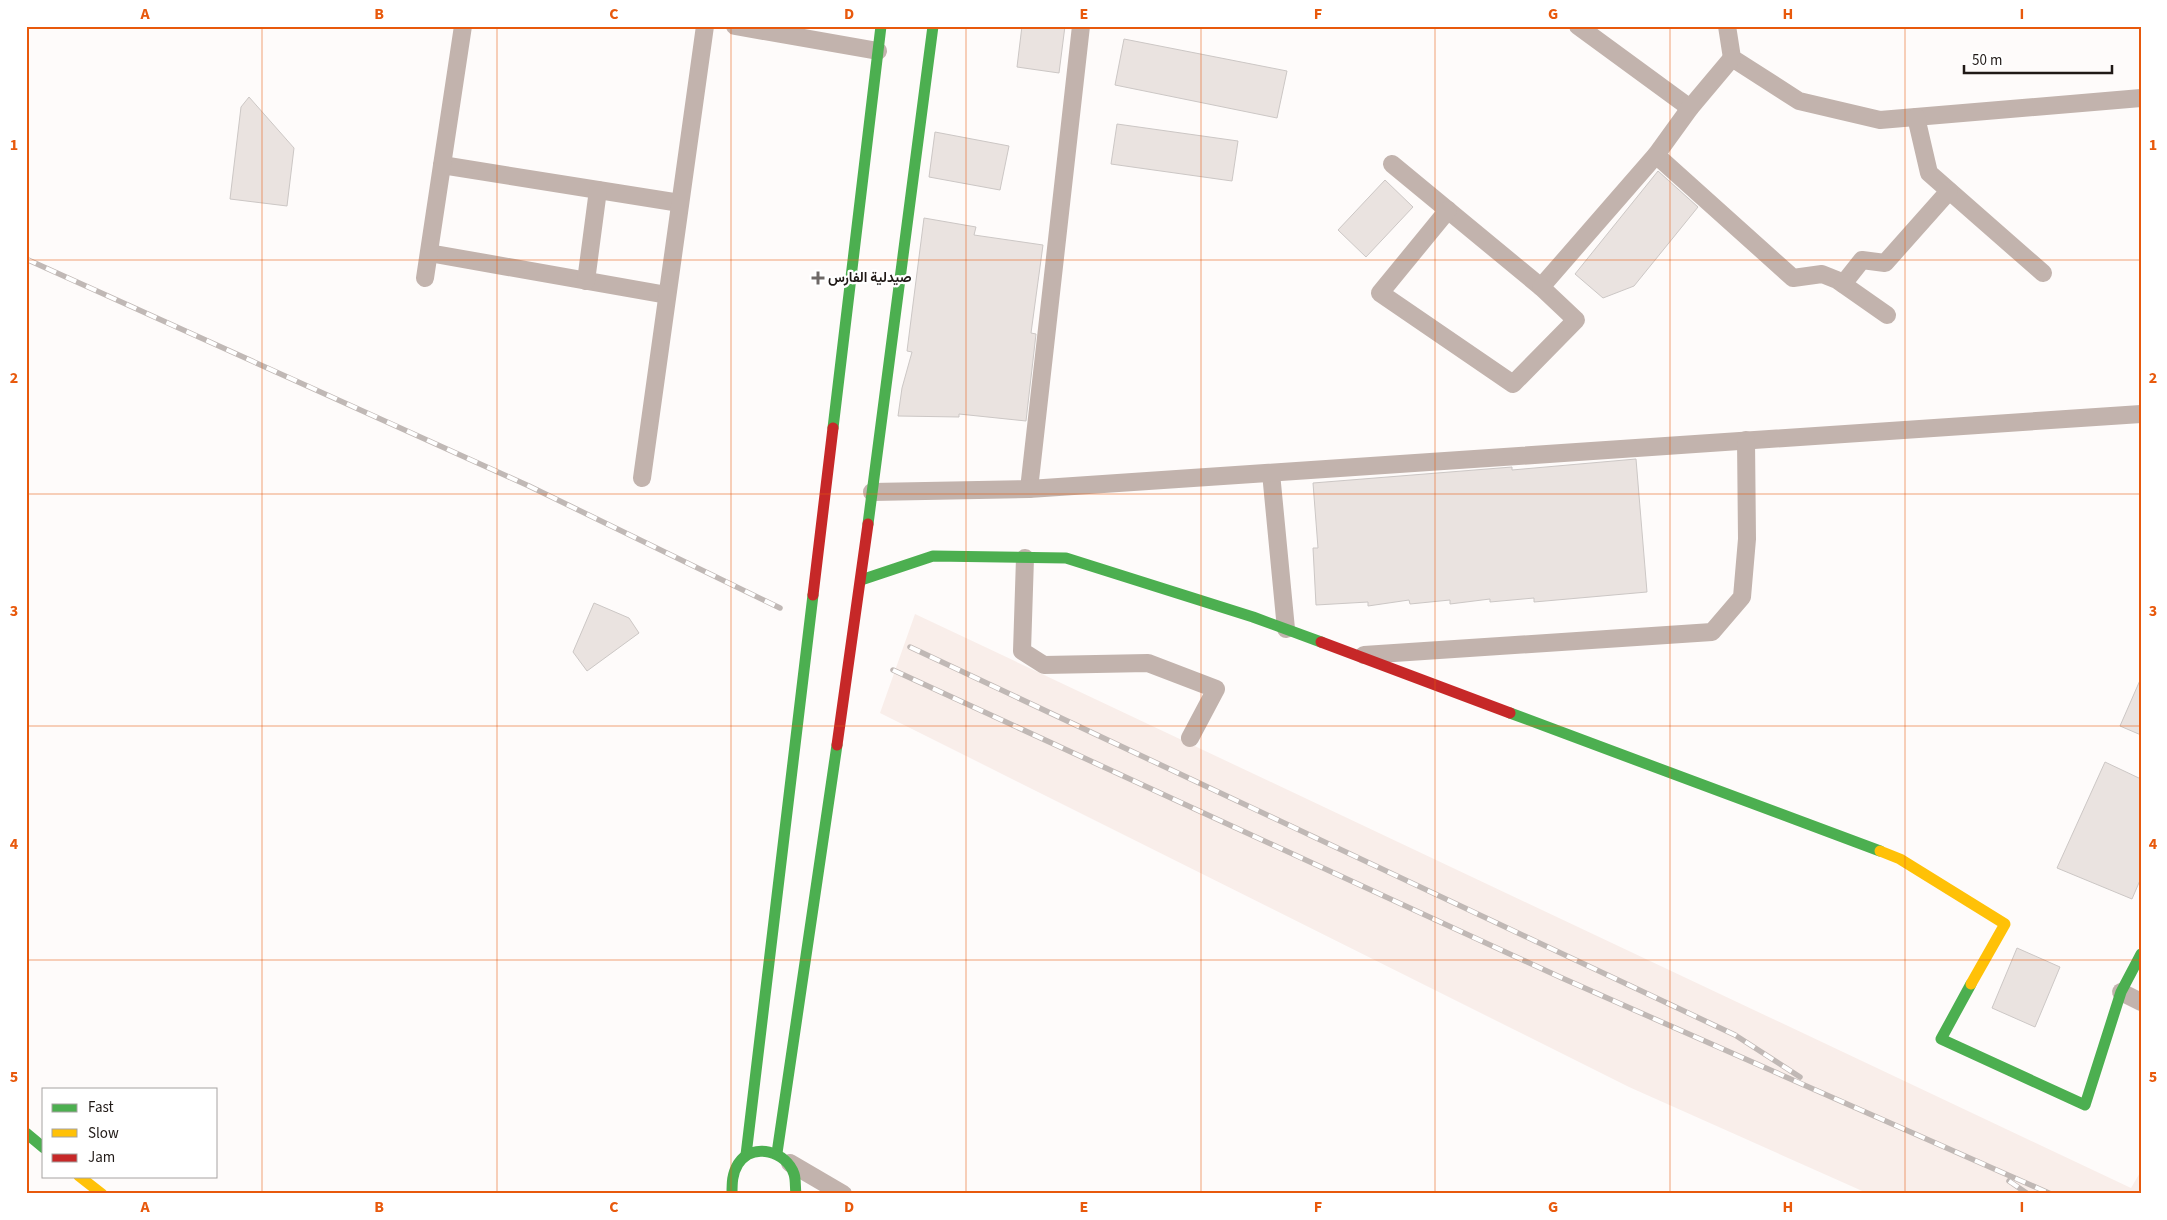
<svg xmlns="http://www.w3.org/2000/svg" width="2167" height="1220" viewBox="0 0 2167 1220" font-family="'Source Sans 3',Vazirmatn,sans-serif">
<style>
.built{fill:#f9eeea}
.building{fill:#eae3e0;stroke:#ccc7c5}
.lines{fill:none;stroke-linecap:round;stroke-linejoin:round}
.street{stroke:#c2b3ad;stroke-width:18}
.fast{stroke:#4caf50;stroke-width:11}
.slow{stroke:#ffc107;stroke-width:11}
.jam{stroke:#c62828;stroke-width:11}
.rail-casing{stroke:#c0b8b5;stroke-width:5.5}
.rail{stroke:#fff;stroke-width:4;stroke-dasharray:11;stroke-linecap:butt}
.grid{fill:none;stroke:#e8590c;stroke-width:1;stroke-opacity:0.55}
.poi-dot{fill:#6e6866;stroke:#fff;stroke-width:2}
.labels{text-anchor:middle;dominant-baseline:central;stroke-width:4.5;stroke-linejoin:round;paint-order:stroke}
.poi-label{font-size:14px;font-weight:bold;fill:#201916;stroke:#fff;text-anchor:start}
.neatline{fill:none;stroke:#e8590c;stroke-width:2}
.grid-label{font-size:16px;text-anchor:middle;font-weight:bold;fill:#e8590c}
</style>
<rect width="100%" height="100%" fill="#fefbfa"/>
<path class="built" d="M915,614L2131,1188L2141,1171V1194H1869L1629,1087L880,713Z"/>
<g class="building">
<path d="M1022,26H1065L1059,73L1017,67Z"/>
<path d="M1124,39L1287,71L1277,118L1115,85Z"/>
<path d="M249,97L294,148L287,206L230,199L241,107Z"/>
<path d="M1117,124L1238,141L1232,181L1111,164Z"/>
<path d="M935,132L1009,146L1000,190L929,177Z"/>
<path d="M1658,171L1698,207L1634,286L1603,298L1575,274Z"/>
<path d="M1385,180L1413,207L1366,257L1338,230Z"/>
<path d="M924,218L976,227L974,235L1043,245L1031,333L1036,334L1026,421L959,414V417L898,416L902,388L912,352L907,351Z"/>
<path d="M1636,459L1647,592L1534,602V598L1490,602V599L1450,604V600L1410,604L1409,600L1368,606V602L1316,605L1313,548H1318L1313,483L1512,467V470Z"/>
<path d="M594,603L629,618L639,633L587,671L573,652Z"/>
<path d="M2141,678V735L2120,726Z"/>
<path d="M2105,762L2141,779V878L2132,899L2057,868Z"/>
<path d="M2017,948L2060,967L2035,1027L1992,1008Z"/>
</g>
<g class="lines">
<g class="street">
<path d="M735,26L878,51"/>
<path d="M1578,26L1690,108"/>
<path d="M1727,26L1732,58L1799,101L1880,120L2141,98"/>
<path d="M1916,117L1929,173L2043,273"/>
<path d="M1656,155L1793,278L1822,274L1837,280L1887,315"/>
<path d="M1392,164L1541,287L1656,155L1690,108L1732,58"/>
<path d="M442,165L680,203"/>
<path d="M1448,210L1380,293L1513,384L1576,320L1541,287"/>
<path d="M429,253L667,295"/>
<path d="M425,278L463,26"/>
<path d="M586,281L598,190"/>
<path d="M1843,284L1862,260L1885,263L1949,191"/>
<path d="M1271,473L1286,629"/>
<path d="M642,478L705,26"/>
<path d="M1029,489L1081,26"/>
<path d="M872,492L1029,489L2141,414"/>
<path d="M1025,558L1022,651L1044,665L1148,663L1216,689L1190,738"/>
<path d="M1364,655L1712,632L1742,597L1747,539L1746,440"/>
<path d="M2121,992L2141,1002"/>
<path d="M790,1163L843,1194"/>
</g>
<g class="fast">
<path d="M833,428L881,26"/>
<path d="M868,524L933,26"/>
<path d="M861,580L933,556L1066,558L1253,617L1321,642"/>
<path d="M1510,713L1880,851"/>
<path d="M1971,984L1941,1039L2085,1105L2121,992L2141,954"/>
<path d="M26,1133L44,1148"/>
<path d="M777,1153L837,745"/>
<path d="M746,1155L813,595"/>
<path d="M732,1194C732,1183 732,1174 738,1164C753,1141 787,1152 794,1174C796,1180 795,1188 796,1194"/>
</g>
<g class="slow">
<path d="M1880,851L1900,859L2005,924L1971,984"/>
<path d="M79,1176L102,1194"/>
</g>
<g class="jam">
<path d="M813,595L833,428"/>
<path d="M1321,642L1510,713"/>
<path d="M837,745L868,524"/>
</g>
<g class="rail-casing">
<g id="rail">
<path d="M26,259L529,486L780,608"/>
<path d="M910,647L1735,1035L1800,1077"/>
<path d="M893,670L1562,978L2051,1194"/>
<path d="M2009,1181L2028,1194"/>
</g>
</g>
<use href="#rail" class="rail"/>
</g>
<path class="grid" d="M262,26V1194M497,26V1194M731,26V1194M966,26V1194M1201,26V1194M1435,26V1194M1670,26V1194M1905,26V1194M26,260H2141M26,494H2141M26,726H2141M26,960H2141"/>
<path class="poi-dot" d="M815.5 270.5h5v5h5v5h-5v5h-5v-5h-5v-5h5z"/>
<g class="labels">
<g class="poi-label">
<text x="828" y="278">صيدلية الفارس</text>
</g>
</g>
<rect width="2167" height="1220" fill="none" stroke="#ffffff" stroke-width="55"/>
<rect x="42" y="1088" width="175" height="90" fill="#ffffff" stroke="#a6a3a2"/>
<rect x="52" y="1104" width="25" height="8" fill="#4caf50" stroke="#a6a3a2"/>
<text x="88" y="1112" font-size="15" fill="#201916">Fast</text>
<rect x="52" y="1129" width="25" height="8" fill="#ffc107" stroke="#a6a3a2"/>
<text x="88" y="1138" font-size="15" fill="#201916">Slow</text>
<rect x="52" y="1154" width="25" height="8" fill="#c62828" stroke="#a6a3a2"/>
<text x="88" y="1162" font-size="15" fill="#201916">Jam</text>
<path d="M1964 65v8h148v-8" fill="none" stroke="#201916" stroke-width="2.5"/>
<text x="1972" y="65" font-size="15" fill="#201916" stroke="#ffffff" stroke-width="4" paint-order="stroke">50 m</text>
<rect x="28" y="28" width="2112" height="1164" class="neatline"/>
<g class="grid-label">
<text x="145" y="19">A</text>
<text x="379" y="19">B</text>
<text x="614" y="19">C</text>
<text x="849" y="19">D</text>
<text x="1084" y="19">E</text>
<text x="1318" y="19">F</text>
<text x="1553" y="19">G</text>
<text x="1788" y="19">H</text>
<text x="2022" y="19">I</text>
<text x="14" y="150">1</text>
<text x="2153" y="150">1</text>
<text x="14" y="383">2</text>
<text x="2153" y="383">2</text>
<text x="14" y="616">3</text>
<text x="2153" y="616">3</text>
<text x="14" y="849">4</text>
<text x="2153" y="849">4</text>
<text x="14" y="1082">5</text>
<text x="2153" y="1082">5</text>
<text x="145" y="1212">A</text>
<text x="379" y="1212">B</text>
<text x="614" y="1212">C</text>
<text x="849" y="1212">D</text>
<text x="1084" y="1212">E</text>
<text x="1318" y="1212">F</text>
<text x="1553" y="1212">G</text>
<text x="1788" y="1212">H</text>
<text x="2022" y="1212">I</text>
</g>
</svg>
